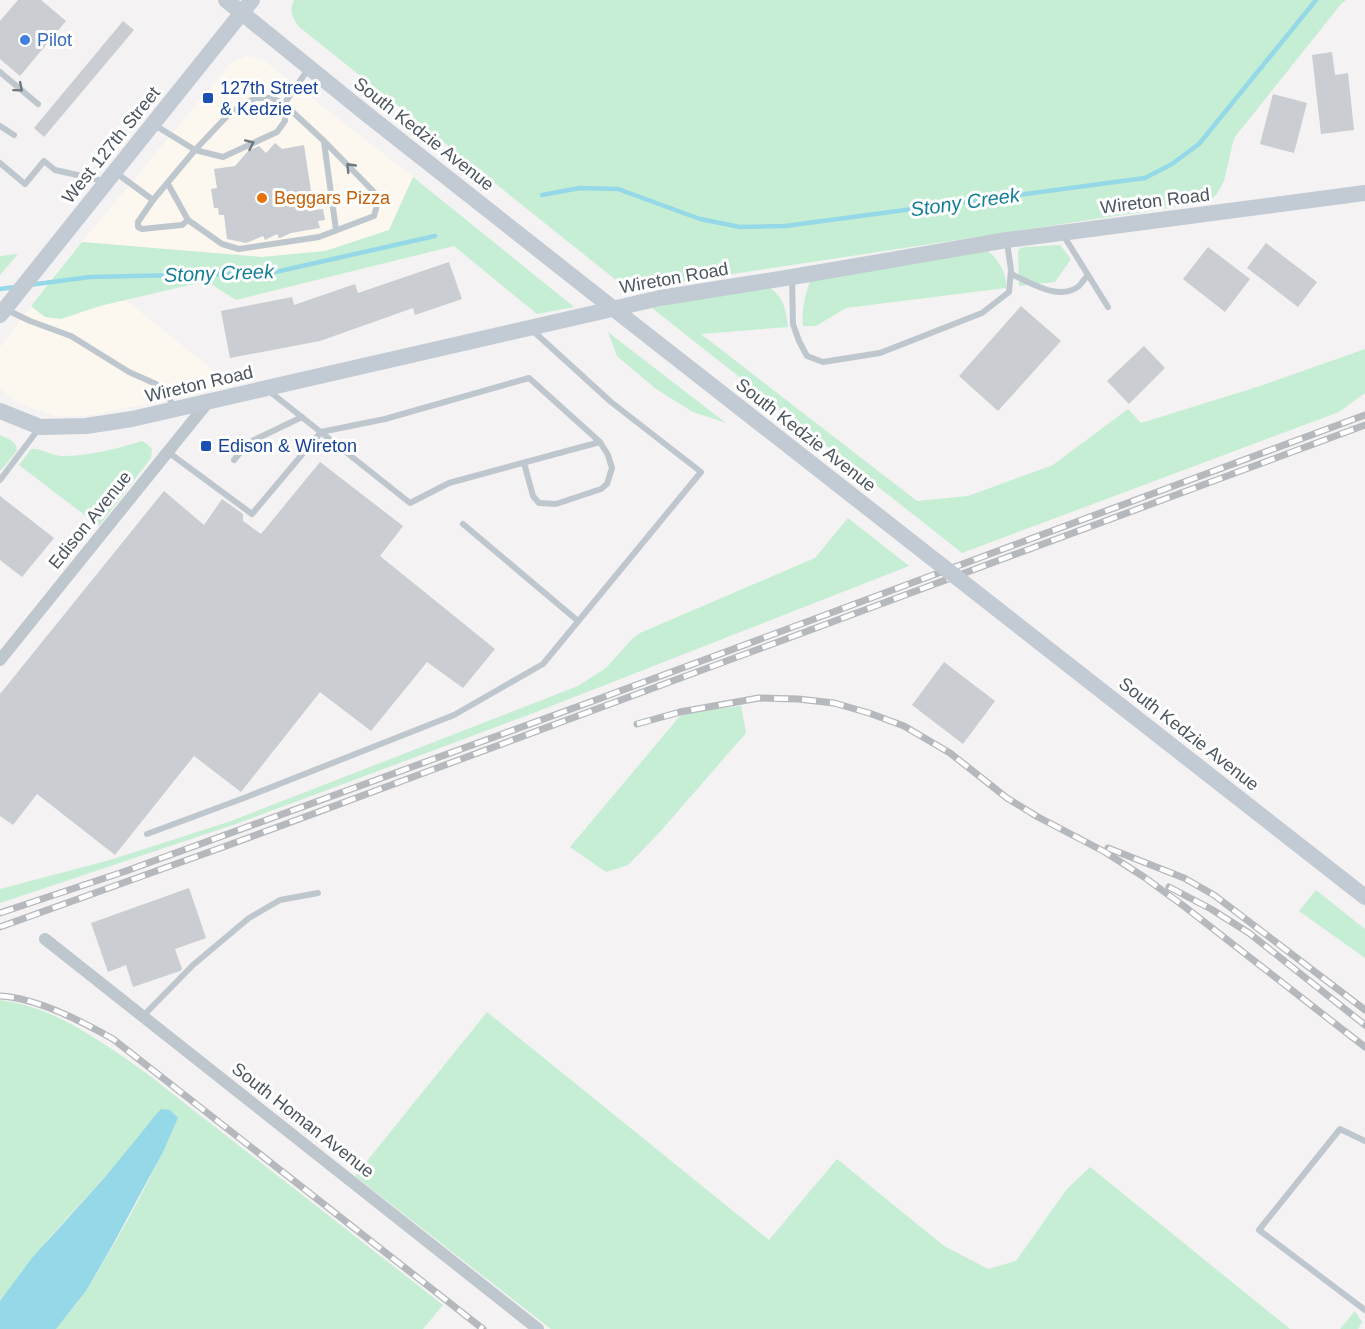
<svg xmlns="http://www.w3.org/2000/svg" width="1365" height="1329" viewBox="0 0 1365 1329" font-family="Arial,sans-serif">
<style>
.commercial{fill:#fcf8ef}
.green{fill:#c5eed4}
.water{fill:#95d8e8}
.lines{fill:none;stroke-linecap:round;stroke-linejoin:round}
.stream{stroke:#95d8e8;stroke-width:4.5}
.building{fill:#cacdd1}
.lane{stroke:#bfc7ce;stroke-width:6}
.street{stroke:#bfc7ce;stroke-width:12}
.secondary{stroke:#c2cbd4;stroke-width:16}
.rail-casing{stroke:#b5b8bc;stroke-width:7}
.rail{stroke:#fff;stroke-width:4.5;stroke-dasharray:14;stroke-linecap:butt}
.secondary-bridge{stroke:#c2cbd4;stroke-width:16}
.oneway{stroke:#6e7880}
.shop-dot{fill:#3f7fe0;stroke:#fff;stroke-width:2}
.transit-dot{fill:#1a4fb4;stroke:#fff;stroke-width:2}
.food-dot{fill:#e8710a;stroke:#fff;stroke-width:2}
.labels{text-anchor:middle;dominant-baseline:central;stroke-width:6;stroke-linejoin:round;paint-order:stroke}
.shop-label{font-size:18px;fill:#366cbe;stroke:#fff;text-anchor:start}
.transit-label{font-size:18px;fill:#164399;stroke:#fff;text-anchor:start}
.street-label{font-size:18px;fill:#4b565f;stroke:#fff}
.food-label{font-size:18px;fill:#c56008;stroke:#fff;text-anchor:start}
.water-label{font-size:20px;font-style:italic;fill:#167f98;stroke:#fff}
</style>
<rect width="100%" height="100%" fill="#f4f2f2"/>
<g class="commercial">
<path d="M247,56L265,61L413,177L389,230L325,251L262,257L82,242L230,64L238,59Z"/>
<path d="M126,300L233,386L87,416H54L19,403L0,389V347L31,306L45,317Z"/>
</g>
<g class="green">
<path d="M294,0H1346L1341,4L1234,138L1224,181L1217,194L1208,202L660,285L631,292L298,26C292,16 289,11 294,0Z"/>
<path d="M413,177L574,307L537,314L454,246L236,300L206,281L100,306L61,319L45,317L31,306L82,242L262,257L325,251L389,230Z"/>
<path d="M1060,245L1071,259L1055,282L1019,286L1018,252L1019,249L1024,247Z"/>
<path d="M986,249C998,260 1007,271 1006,288L846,308L816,326H803C801,310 805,296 810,281Z"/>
<path d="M18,254L0,275V256Z"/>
<path d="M765,284C783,296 786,307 788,327L701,334L917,501L968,496L1053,465L1128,409L1141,423L1257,387L1365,349V393L1339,412L962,553L652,308Z"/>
<path d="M608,332L613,336L726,423L693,412L656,389L617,356Z"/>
<path d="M0,435C8,439 17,441 17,451L0,471Z"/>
<path d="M142,441L147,444L152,449L151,458L99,526L19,465L31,449C42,448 52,456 63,456C90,456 116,449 142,441Z"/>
<path d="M848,518L909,566L531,714L236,824L0,903V889L110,860L231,821L578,686L606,668L632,639L640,633L815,558Z"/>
<path d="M741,706L746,733L658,834L628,865L606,872L570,847L680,716L699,711Z"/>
<path d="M1316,890L1365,929V958L1299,911Z"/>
<path d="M0,1000C55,1007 102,1042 146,1073L443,1305L423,1329H56C66,1316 78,1303 87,1289C121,1235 153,1176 178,1118H153C124,1158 90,1193 57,1229C37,1252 19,1278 0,1301Z"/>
<path d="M487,1012L769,1240L837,1159L944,1246L988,1269L1016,1261L1067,1189L1090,1167L1290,1329H551L355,1176Z"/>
<path d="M1355,1311L1362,1322L1358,1329H1340Z"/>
</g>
<path class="water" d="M161,1109L170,1110L178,1118L163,1152L111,1248L86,1291L56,1329H0V1301L32,1258L105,1177L138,1137L153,1118Z"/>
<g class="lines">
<g class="stream">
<path d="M542,195L580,188L618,189L700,219L740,227L785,226L1145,178L1172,164L1199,144L1316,0"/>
<path d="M29,285L90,277L271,273L435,236"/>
<path d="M0,289L15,287"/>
</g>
</g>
<g class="building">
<path d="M18,0H41L66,21L20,76L0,59V21Z"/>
<path d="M123,21L134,30L44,137L34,128Z"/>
<path d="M1332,52L1335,75L1348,73L1354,130L1321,134L1312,55Z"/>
<path d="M1273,94L1307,103L1294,153L1260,144Z"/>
<path d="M275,143L282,149L304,145L314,210L323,209L325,220L318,221L320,228L291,233L280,238H279L277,234L265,240L263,236L246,243L227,239L224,215H219L218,208H214L211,189L217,188L214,169L235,166L248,151L259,146L266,153Z"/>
<path d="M1266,243L1317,282L1298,307L1247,268Z"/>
<path d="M1208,247L1250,279L1225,312L1183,279Z"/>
<path d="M449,262L462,299L415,315L413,308L320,341L230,358L221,311L292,297L294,305L355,284L358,293Z"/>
<path d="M1021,306L1061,341L998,411L959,376Z"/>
<path d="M1144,346L1165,368L1129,404L1107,381Z"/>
<path d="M320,462L403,526L380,556L495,649L463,688L427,662L371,731L320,692L241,792L194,756L115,855L37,794L13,825L0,816V694L164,491L204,525L222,499L243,514V521L261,534Z"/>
<path d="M0,496L54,538L22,577L0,560Z"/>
<path d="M944,662L995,701L963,744L912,705Z"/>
<path d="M189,888L206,938L175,949L182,969L180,971L133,987L126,965L108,972L91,923Z"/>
</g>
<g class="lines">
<g class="lane">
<path d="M0,72L38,104"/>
<path d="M153,124L195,150L223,157L277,132L285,121L284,104L309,68"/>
<path d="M0,126L14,135"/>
<path d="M324,142L336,230"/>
<path d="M0,163L25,184L44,161L55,170L104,181"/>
<path d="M115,172L153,200"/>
<path d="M168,184L188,220L222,244L239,249L319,237L374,216L378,202L374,192L324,141L284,104L272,98H255L231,112L195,150L153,200L138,222V227L142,229L182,225L188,220"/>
<path d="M1062,233L1108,307"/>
<path d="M1011,274C1030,282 1059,302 1079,286C1082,283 1085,278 1088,275"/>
<path d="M792,278L793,324L799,341L807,356L823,362L880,353L982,313L1009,292L1011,270L1007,242"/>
<path d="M5,309L30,321L71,336L129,372L156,384L167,395L175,408"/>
<path d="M168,452L252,514L321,432L385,419L529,378L600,442L449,483L410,503C363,466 316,428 269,391"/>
<path d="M234,460L248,443L302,417"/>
<path d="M524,463L533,496L539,503L556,504L601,489L607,484L612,468L608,455L600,442"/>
<path d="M0,480L40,427"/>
<path d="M463,524L578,621"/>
<path d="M147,834L244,798L454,715L543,664L701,472L611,402L532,330"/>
<path d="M143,1016L193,965L249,918L280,900L318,893"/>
<path d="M1365,1141L1340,1129L1259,1230L1365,1310"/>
</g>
<g class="street">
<path d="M0,660L208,402"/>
<path d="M45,939L538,1329"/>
</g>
<g class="secondary">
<path d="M226,0L364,112L596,295"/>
<path d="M0,315L252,0"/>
<path d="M0,411L40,427L86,426L132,419L660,298L792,277L1007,240L1365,193"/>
</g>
<g class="rail-casing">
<g id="rail">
<path d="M637,724L680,712L759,698L798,699L834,703L869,713L904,726L950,753L1007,798L1038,817L1105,852L1144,877L1185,907L1365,1047"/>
<path d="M1108,848L1184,878L1214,895L1365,1010"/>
<path d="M1169,887L1211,909L1249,933L1365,1025"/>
<path d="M0,913L126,871L593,701L1365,415"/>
<path d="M0,927L226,846L1365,425"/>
<path d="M0,996C37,998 81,1021 113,1039L483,1329"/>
</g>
</g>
<use href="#rail" class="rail"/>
<path class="secondary-bridge" d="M596,295L1365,897"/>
</g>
<defs><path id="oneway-chevron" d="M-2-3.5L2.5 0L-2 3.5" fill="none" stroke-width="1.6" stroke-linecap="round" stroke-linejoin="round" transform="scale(1.5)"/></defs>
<g class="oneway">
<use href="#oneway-chevron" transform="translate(19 88) rotate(40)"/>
<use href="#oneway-chevron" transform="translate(250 144) rotate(-24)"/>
<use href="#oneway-chevron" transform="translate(350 167) rotate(-134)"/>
</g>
<circle class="shop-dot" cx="25" cy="40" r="6"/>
<g class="transit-dot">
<rect x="202" y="92" width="12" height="12" rx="3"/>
<rect x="200" y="440" width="12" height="12" rx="3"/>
</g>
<circle class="food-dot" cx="262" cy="198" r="6"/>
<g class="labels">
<g class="shop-label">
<text x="37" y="40">Pilot</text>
</g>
<g class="transit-label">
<text x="220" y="88">127th Street<tspan x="220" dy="21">&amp; Kedzie</tspan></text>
<text x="218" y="446">Edison &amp; Wireton</text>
</g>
<g class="street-label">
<text transform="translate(424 134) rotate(38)">South Kedzie Avenue</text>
<text transform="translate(111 145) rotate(-51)">West 127th Street</text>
<text transform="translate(1155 201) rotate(-7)">Wireton Road</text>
<text transform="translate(674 278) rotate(-10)">Wireton Road</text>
<text transform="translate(199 384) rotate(-13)">Wireton Road</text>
<text transform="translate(806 435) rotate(38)">South Kedzie Avenue</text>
<text transform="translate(90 520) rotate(-51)">Edison Avenue</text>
<text transform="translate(1189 734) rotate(38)">South Kedzie Avenue</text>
<text transform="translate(303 1120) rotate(38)">South Homan Avenue</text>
</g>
<g class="food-label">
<text x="274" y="198">Beggars Pizza</text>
</g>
<g class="water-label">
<text transform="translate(965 202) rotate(-8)">Stony Creek</text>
<text transform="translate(219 273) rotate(-2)">Stony Creek</text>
</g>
</g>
</svg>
